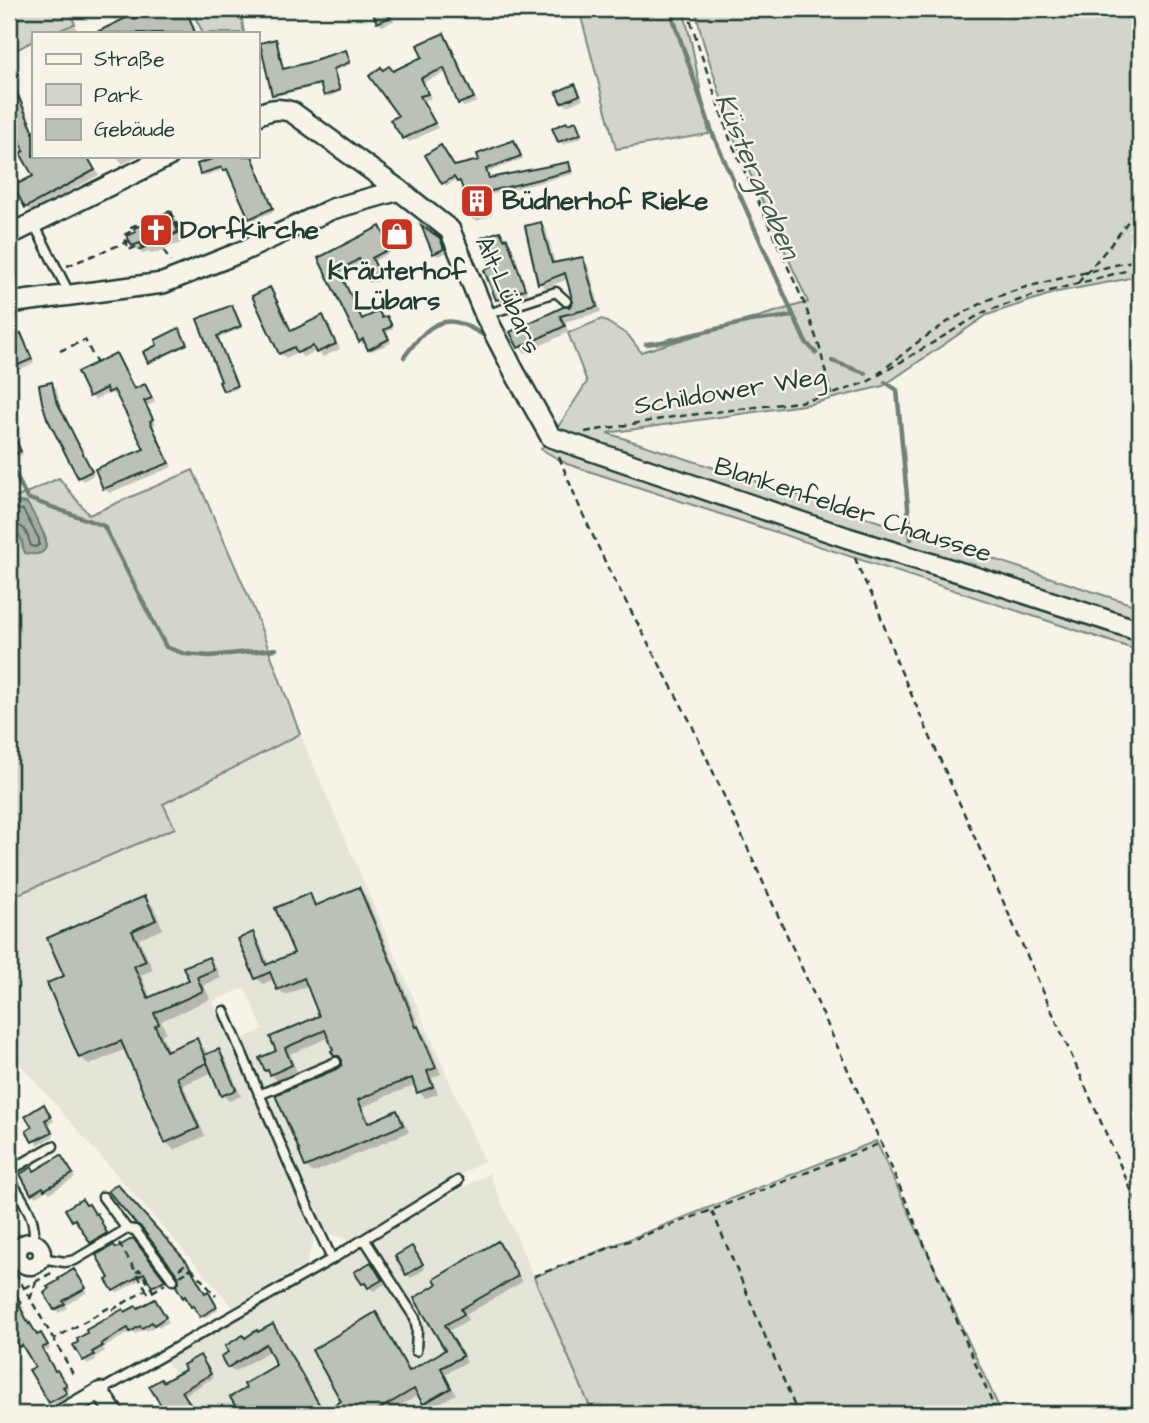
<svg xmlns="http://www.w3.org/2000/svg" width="1149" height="1423" viewBox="0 0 1149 1423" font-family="'Architects Daughter',sans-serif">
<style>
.built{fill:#e5e4d9}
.green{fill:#d3d5ca;stroke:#79897f;stroke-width:2}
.water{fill:#a4ada3;stroke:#6f8077;stroke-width:2}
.shadow{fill:#0003}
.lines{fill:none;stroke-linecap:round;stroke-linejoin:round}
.shore{stroke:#546a60;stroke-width:2}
.stream{stroke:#6f8077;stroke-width:4.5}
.building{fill:#bbc1b6;stroke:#1f3d34;stroke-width:2}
.service-casing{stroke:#1f3d34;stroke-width:13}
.minor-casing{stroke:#1f3d34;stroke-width:21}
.tertiary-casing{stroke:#1f3d34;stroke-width:24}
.path{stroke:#1f3d34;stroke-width:2.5;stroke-dasharray:7 5;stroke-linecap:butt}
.service{stroke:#f7f3e8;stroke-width:8}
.minor{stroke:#f7f3e8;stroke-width:16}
.tertiary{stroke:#f7f3e8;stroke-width:19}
.labels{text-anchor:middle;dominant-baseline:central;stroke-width:5;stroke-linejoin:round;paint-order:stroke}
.poi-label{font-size:26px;font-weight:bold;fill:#1f3d34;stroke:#f7f3e8;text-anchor:start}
.street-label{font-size:26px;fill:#1f3d34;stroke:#f7f3e8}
.water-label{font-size:28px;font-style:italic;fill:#405950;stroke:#f7f3e8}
</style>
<rect width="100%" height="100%" fill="#f7f3e8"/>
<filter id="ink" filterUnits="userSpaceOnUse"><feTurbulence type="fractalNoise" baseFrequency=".0143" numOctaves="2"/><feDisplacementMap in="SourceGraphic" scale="14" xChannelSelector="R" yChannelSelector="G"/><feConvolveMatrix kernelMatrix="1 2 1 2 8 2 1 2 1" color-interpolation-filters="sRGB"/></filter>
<g filter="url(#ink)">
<g class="built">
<path d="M300,734L484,1161L348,1240L325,1232L242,1039L263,1029L245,988L213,1001L314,1239L306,1265L233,1307L9,1052V898L174,827L163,804Z"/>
<path d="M489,1173L593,1414H197L166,1360Z"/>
</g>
<g class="green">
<path d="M9,9H68L75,24L53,33H33V41L9,54Z"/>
<path d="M190,9H240L244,33H203L194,15Z"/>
<path d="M579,9H683L691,41L709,134L616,149Z"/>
<path d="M695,9H1026L1070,11L1073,9H1140V275L1121,280L1057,292L987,315L883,386L810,404L607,433L1140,607V651L567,464L541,449L558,427L587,382L568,333L602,319L628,335L641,352L808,302L734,138L703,41Z"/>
<path d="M193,470L253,607L300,734L163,804L175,828L9,898V531L17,532L20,535L23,548L46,545V538L27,503L19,502L9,503V501L59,478L89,515Z"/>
<path d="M876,1141L1002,1414H593L534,1277Z"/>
</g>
<path class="water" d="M11,502L27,503C35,517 66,562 25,553C19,540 26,534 9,531V503Z"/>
<g class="shadow">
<path d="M160,9H188L197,33H99L132,17L136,21Z"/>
<path d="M376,9H388L394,21L382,26L378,22L373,10Z"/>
<path d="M74,26L79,31L84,29L88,33H57Z"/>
<path d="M444,35L448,39L477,102L464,107L460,103L447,72L424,82L431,98L423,101L438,128L409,142L405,138L394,73L424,57Z"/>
<path d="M276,41L278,43L284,70L346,52L351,64L334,71L341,92L327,97L323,85L276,96L273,94Z"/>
<path d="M575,86L579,90L583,99L567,106L563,102Z"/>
<path d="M15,91L20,96L33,127V156H46L49,158L54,156H88L99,175L31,212L26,207L35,176L18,146L9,150V94Z"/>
<path d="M575,123L578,126L582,137L563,145L560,141L555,129Z"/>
<path d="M514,142L517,145L523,159L488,172L490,179L568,164L572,167L573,174L486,196L492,215L477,221L474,217L462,184L457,179L447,186L444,183L441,147L455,167L481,161Z"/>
<path d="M116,156H137L123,164Z"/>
<path d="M227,156H253L275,211L253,220L250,218L230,171L228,172L225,169L204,176L201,173L208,163Z"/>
<path d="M170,216L179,224L186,241L152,254L149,251L142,254L133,245Z"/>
<path d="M541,224L546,229L555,264L582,259L588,265L601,312L564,322L569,332L525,353L520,347L575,303L568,279L545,288L540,283Z"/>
<path d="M382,231L393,251L374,261L382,280L374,283L363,262L340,274L363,321L378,313L383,319L389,321L393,329L386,333L391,343L372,351L367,342L363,344L360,341L320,258Z"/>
<path d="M500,233L504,240H507L511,243L528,293L501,303L497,299L493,268Z"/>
<path d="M439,239L443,243L446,253L438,256L434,253Z"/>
<path d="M270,289L275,294L292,332L323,317L328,323L340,349L323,357L317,351L303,357L298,352L286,358L280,353Z"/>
<path d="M232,307L242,328L218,338L238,388L226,393L224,390V382L199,320Z"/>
<path d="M180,332L187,345L151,363L150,361Z"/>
<path d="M20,335L24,339L34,363L9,374V340Z"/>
<path d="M115,355L120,359L135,391L145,386L149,390L155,402L147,406L156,424L153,426L172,467L109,493L104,488L146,450L118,394L114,396L111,392L95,400L91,396Z"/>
<path d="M52,384L56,388L60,405L94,475L83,481L80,477L49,417Z"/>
<path d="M9,429L23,454L9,462Z"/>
<path d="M359,889L365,895L399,975L421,1031L425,1035L441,1074L432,1078L438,1094L425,1098L419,1092L416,1085L381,1098L382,1099L363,1107L371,1123L397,1112L403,1119L409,1132L313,1173L306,1166L340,1069L346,1061L342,1062L335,1055L330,1037L290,1054L297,1072L278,1081L266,1070L279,1052L321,1017L309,985L285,995L278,989L274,979L263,984L257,978L252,934L259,941L269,965L296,954L310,896L318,906Z"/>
<path d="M145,898L153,906L163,929L139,939L153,970L141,975L151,999L191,981L208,959L216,967L221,978L204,985L210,999L161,1021L166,1032L162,1034L169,1052L196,1040L204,1048L208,1056L218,1051L225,1058L241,1096L229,1101L223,1095L213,1072L183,1085L205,1136L174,1150L166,1142L126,1049L89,1065L81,1057L49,984L66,977Z"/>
<path d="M9,1069L16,1081L9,1086Z"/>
<path d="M47,1110L54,1121L47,1125L54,1136L38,1145L28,1131L34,1128Z"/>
<path d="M65,1161L75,1178L50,1193L47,1190L36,1197L32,1193L35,1172Z"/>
<path d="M67,1210L96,1215L100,1219L110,1237L95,1246L79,1223L77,1224L73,1220Z"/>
<path d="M135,1243L166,1283L156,1288L148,1275L117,1293L114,1290L116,1250Z"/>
<path d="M498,1244L503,1249L522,1282L466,1315L468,1320L449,1331L467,1362L445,1374L456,1394L429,1409L419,1395L385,1414H242L232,1398L278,1366L271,1350L234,1372L228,1366L245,1340L273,1326L278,1332L325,1412L343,1401L375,1315L381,1320L410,1372L447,1351L417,1298Z"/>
<path d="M415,1252L425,1269L411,1278L407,1274Z"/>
<path d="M371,1264L385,1284L374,1291L363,1283Z"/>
<path d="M78,1276L88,1292L66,1305L67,1308L59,1313L55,1309Z"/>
<path d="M178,1286L210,1296L218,1310L204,1318L197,1307L195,1309L188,1298L184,1297Z"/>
<path d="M9,1291L19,1299L24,1308L21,1309L38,1337L44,1339L50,1349L44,1353L56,1372L61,1376L70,1390L66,1392L70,1397L55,1405L51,1401L38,1368L26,1348L24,1350L20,1346L16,1334L9,1322Z"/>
<path d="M158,1305L169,1322L159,1327L157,1325L147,1331L145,1329L135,1334L132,1331L103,1348L105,1351L95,1357L96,1360L88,1364L84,1360L125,1314Z"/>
<path d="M200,1357L213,1378L184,1395L193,1409L190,1411L192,1414H169L152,1386L164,1384L188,1370Z"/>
</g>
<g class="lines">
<path class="shore" d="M9,509L23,510L39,539V545L35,547L31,546C26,532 27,525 9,524"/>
<g class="stream">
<path d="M672,9L674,21L713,135L805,341L816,353"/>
<path d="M646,344L662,342L750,321L793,316"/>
<path d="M404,357C418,339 435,313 462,324C471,327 479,333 487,337"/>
<path d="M832,361L865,373"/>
<path d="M885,382L897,390L911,539"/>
<path d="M9,461L27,498L104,526L166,647L185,654L210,656L276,649"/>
</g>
</g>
<g class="building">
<path d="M156,9H186L195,33H95L132,15L134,19Z"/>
<path d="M371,9H388L391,17L377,23Z"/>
<path d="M444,33L474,98L458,104L444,68L421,78L428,94L420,96L435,123L403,139L390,120L398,116L369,76L381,67L383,70L389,66L393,71L422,57L417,45Z"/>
<path d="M276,39L283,69L318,60L317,59L346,50L350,62L333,69L340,90L324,96L320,84L272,95L260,43Z"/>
<path d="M9,74L33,131V156H87L95,170L25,208L13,186L33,176L20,153L24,151L9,113Z"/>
<path d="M575,84L580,95L561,103L556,92Z"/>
<path d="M576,121L581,134L558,142L552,128L567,122L568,124Z"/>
<path d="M514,140L521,156L486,169L489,178L569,162L571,171L483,193L490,212L473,218L460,181L457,182L454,177L442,184L425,155L441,145L454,166L479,160L477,154Z"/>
<path d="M217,156H252L273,208L249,219L227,169L223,171L222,167L200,174L197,164L218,157Z"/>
<path d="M171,214L178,232L142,246L140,243L132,246L127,236L136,232L134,228Z"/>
<path d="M541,222L552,263L583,257L597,307L560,316L565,326L518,348L510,332L563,307H569L573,302L565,273L538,284L525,226Z"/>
<path d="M421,225L440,238L444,249L433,254Z"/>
<path d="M380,226L391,248L372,258L381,276L370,281L359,259L339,271L362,319L379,311L382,318L387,316L392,326L384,330L389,339L368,350L363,339L359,342L318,258Z"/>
<path d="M500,231L504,239L507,238L525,289L496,300L484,270L491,267L481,238Z"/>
<path d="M270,287L291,331L323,315L336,344L316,353L313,346L297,353L294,347L279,354L252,296Z"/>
<path d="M232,305L241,326L217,336L237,386L223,391L219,382L221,381L197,319Z"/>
<path d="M179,328L187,344L148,363L143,352L157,345L155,340Z"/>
<path d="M21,333L32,359L9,369V338Z"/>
<path d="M116,353L134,389L145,384L152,398L144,401L153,419L150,421L169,463L103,489L95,469L144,449L114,390L108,393L106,388L89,397L77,372Z"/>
<path d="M52,382L56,400L92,471L78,478L47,418L42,402L39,385Z"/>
<path d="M9,426L21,451L9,457Z"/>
<path d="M359,887L393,967L416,1027L418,1026L436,1068L427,1071L433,1087L417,1093L412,1078L376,1091V1092L358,1100L368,1123L397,1110L403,1125L305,1167L299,1152H300L275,1095L339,1068L342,1065V1060L339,1056H334L331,1051L333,1050L325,1030L285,1048L292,1065L270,1075L268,1070L265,1071L259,1058L276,1051L270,1037L319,1016L304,978L277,990L270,972L255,979L238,939L253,932L266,965L294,953L275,908L310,893L315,906Z"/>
<path d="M145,896L156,920L132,931L146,961L134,966L148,998L189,980L183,967L209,957L214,970L197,977L203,991L154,1013L159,1024L155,1026L166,1051L197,1038L207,1063L177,1077L199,1128L165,1143L121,1041L79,1058L47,983L64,976L47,938Z"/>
<path d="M219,1049L236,1090L221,1096L204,1055Z"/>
<path d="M44,1104L51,1117L45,1120L52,1132L32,1142L26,1131L32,1127L25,1116Z"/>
<path d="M61,1155L73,1174L44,1190L43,1187L31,1194L20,1174L32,1167L34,1171Z"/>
<path d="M117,1184L187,1262L205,1293L208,1291L217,1307L200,1317L193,1306L191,1307L185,1296L183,1298L176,1286L179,1282L178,1276L140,1226L136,1224L108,1191Z"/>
<path d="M82,1199L86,1205L89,1204L95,1214L97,1213L107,1233L90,1243L75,1219L72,1221L65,1209Z"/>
<path d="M133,1238L165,1280L152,1287L144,1273L113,1291L106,1280L109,1278L96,1255L114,1245L116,1248Z"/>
<path d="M498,1241L518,1276L461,1309L464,1314L445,1325L463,1356L441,1368L451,1388L423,1404L414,1389L371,1414H240L230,1397L246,1388L244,1384L276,1365L266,1344L227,1368L221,1357L228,1352L225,1346L243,1335L245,1338L257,1330L258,1332L273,1324L323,1411L341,1401L312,1350L376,1312L409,1371L445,1350L414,1298L437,1284L434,1279Z"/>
<path d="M412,1246L423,1264L406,1275L395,1256Z"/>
<path d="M371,1262L382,1280L368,1288L365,1283L362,1284L354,1272Z"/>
<path d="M74,1269L86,1288L63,1301L65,1304L54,1310L44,1293L49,1289L47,1287L59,1280L58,1279Z"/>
<path d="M9,1282L21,1303L19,1305L29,1324L30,1323L37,1335L41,1333L48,1345L42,1348L55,1371L57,1370L67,1385L63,1387L67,1393L49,1403L29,1370L35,1367L22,1345L19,1347L9,1329Z"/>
<path d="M155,1299L166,1317L154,1325L152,1322L142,1328L140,1326L130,1332L128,1328L101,1344L103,1346L92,1352L94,1355L83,1361L73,1345L78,1342L77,1339L87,1333L86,1330L123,1309L125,1312L136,1306L138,1308Z"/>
<path d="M200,1355L211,1374L182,1391L191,1405L176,1414H150L162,1407L149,1386L161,1379L163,1382L185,1370L183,1365Z"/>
</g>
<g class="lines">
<g class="service-casing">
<g id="service">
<path d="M34,224L69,293"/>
<path d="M485,315L556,292L566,301"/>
<path d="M224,1011L300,1190L332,1259"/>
<path d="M259,1095L336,1062"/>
<path d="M9,1171L53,1146"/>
<path d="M9,1180L11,1181C23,1201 38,1219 33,1243"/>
<path d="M103,1197L127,1229"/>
<path d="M365,1240L415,1318L417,1330L416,1351"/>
<path d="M41,1258L65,1262L75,1260L127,1229L135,1230L173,1280"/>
<path d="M100,1391L332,1259L458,1181"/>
<path d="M459,1414L465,1411"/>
</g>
</g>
<g class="minor-casing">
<g id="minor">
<circle cx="30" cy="1254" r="12"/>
<path d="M60,1414L100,1391L115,1414"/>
</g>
</g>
<g class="tertiary-casing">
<g id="tertiary">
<path d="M257,115C270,109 279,108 292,112L399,190L450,230L485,315L516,375L551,437L848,538L975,577L1140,631"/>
<path d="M9,235L169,156"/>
<path d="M9,303L163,283L241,252L332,209L399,190"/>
</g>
</g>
<g class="path">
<path d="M687,9L701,54L730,139L805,305L820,349L831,395"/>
<path d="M9,135V136"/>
<path d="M171,211L180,232L140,249L138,246L129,250L124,235L132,231L131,227Z"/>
<path d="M159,240L170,262"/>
<path d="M67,266L129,241"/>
<path d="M1078,283C1100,256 1126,231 1140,199"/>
<path d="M60,351L85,340L96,362"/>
<path d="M878,374L918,342L949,321L990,299L1026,287L1140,259"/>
<path d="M585,432L673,417L799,402L831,395L869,381L984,312L1035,295L1140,267"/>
<path d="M559,457L580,508L609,570L691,723L881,1143L997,1414"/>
<path d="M855,558L862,576L876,603L896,660L1140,1210"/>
<path d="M712,1211L798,1414"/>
<path d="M119,1243L146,1289"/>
<path d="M9,1262L53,1338"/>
<path d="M179,1269L184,1265L190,1270"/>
<path d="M136,1272L140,1270L153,1291"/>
<path d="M180,1276L192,1269L216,1296"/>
<path d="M534,1276L712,1210L881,1143"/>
<path d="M24,1288L55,1271"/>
<path d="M30,1299L36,1282"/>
<path d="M73,1374L54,1339L110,1307L112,1310L146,1290L149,1294L165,1284"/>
</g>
<use href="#service" class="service"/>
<use href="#minor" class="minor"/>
<use href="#tertiary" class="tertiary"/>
</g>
</g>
<defs>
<g id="building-square" transform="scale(1.75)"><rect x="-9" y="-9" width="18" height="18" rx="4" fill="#c8321e" stroke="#f7f3e8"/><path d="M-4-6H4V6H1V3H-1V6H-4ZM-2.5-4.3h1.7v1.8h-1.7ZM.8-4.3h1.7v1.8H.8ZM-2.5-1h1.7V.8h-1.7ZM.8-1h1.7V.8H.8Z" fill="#fff"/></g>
<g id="church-square" transform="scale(1.75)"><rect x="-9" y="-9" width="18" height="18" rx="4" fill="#c8321e" stroke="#f7f3e8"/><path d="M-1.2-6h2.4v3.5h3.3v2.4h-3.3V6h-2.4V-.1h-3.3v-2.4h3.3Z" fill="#fff"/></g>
<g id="shop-square" transform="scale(1.75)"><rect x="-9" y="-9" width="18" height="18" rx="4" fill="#c8321e" stroke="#f7f3e8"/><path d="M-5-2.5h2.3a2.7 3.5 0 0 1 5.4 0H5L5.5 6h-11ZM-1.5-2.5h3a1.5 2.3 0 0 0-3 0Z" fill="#fff"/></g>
</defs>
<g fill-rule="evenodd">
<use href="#building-square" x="477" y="201"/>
<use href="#church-square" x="156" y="230"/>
<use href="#shop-square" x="397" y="234"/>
</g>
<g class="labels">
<g class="poi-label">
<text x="502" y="201">Büdnerhof Rieke</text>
<text x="180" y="230">Dorfkirche</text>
<text x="397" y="271" text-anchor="middle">Kräuterhof<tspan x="397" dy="30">Lübars</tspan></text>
</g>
<g class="street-label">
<text transform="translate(508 295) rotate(66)">Alt-Lübars</text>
<text transform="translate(730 391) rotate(-9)">Schildower Weg</text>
<text transform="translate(853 510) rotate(18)">Blankenfelder Chaussee</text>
</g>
<g class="water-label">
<text transform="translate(757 176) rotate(67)">Küstergraben</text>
</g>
</g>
<rect width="1149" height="1423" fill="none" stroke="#f7f3e8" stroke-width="35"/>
<rect x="18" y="18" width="1114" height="1388" fill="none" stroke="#1f3d34" stroke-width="2.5" filter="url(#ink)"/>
<rect x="32" y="32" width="228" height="126" fill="#f7f3e8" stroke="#a1aaa0" stroke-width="2"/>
<rect x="46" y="54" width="35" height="10" fill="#f7f3e8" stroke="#a1aaa0" stroke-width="2"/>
<text x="94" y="66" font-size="21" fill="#1f3d34">Straße</text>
<rect x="46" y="84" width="35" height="21" fill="#d3d5ca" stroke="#a1aaa0" stroke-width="2"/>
<text x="94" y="102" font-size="21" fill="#1f3d34">Park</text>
<rect x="46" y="119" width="35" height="21" fill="#bbc1b6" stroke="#a1aaa0" stroke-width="2"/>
<text x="94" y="136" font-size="21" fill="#1f3d34">Gebäude</text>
</svg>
